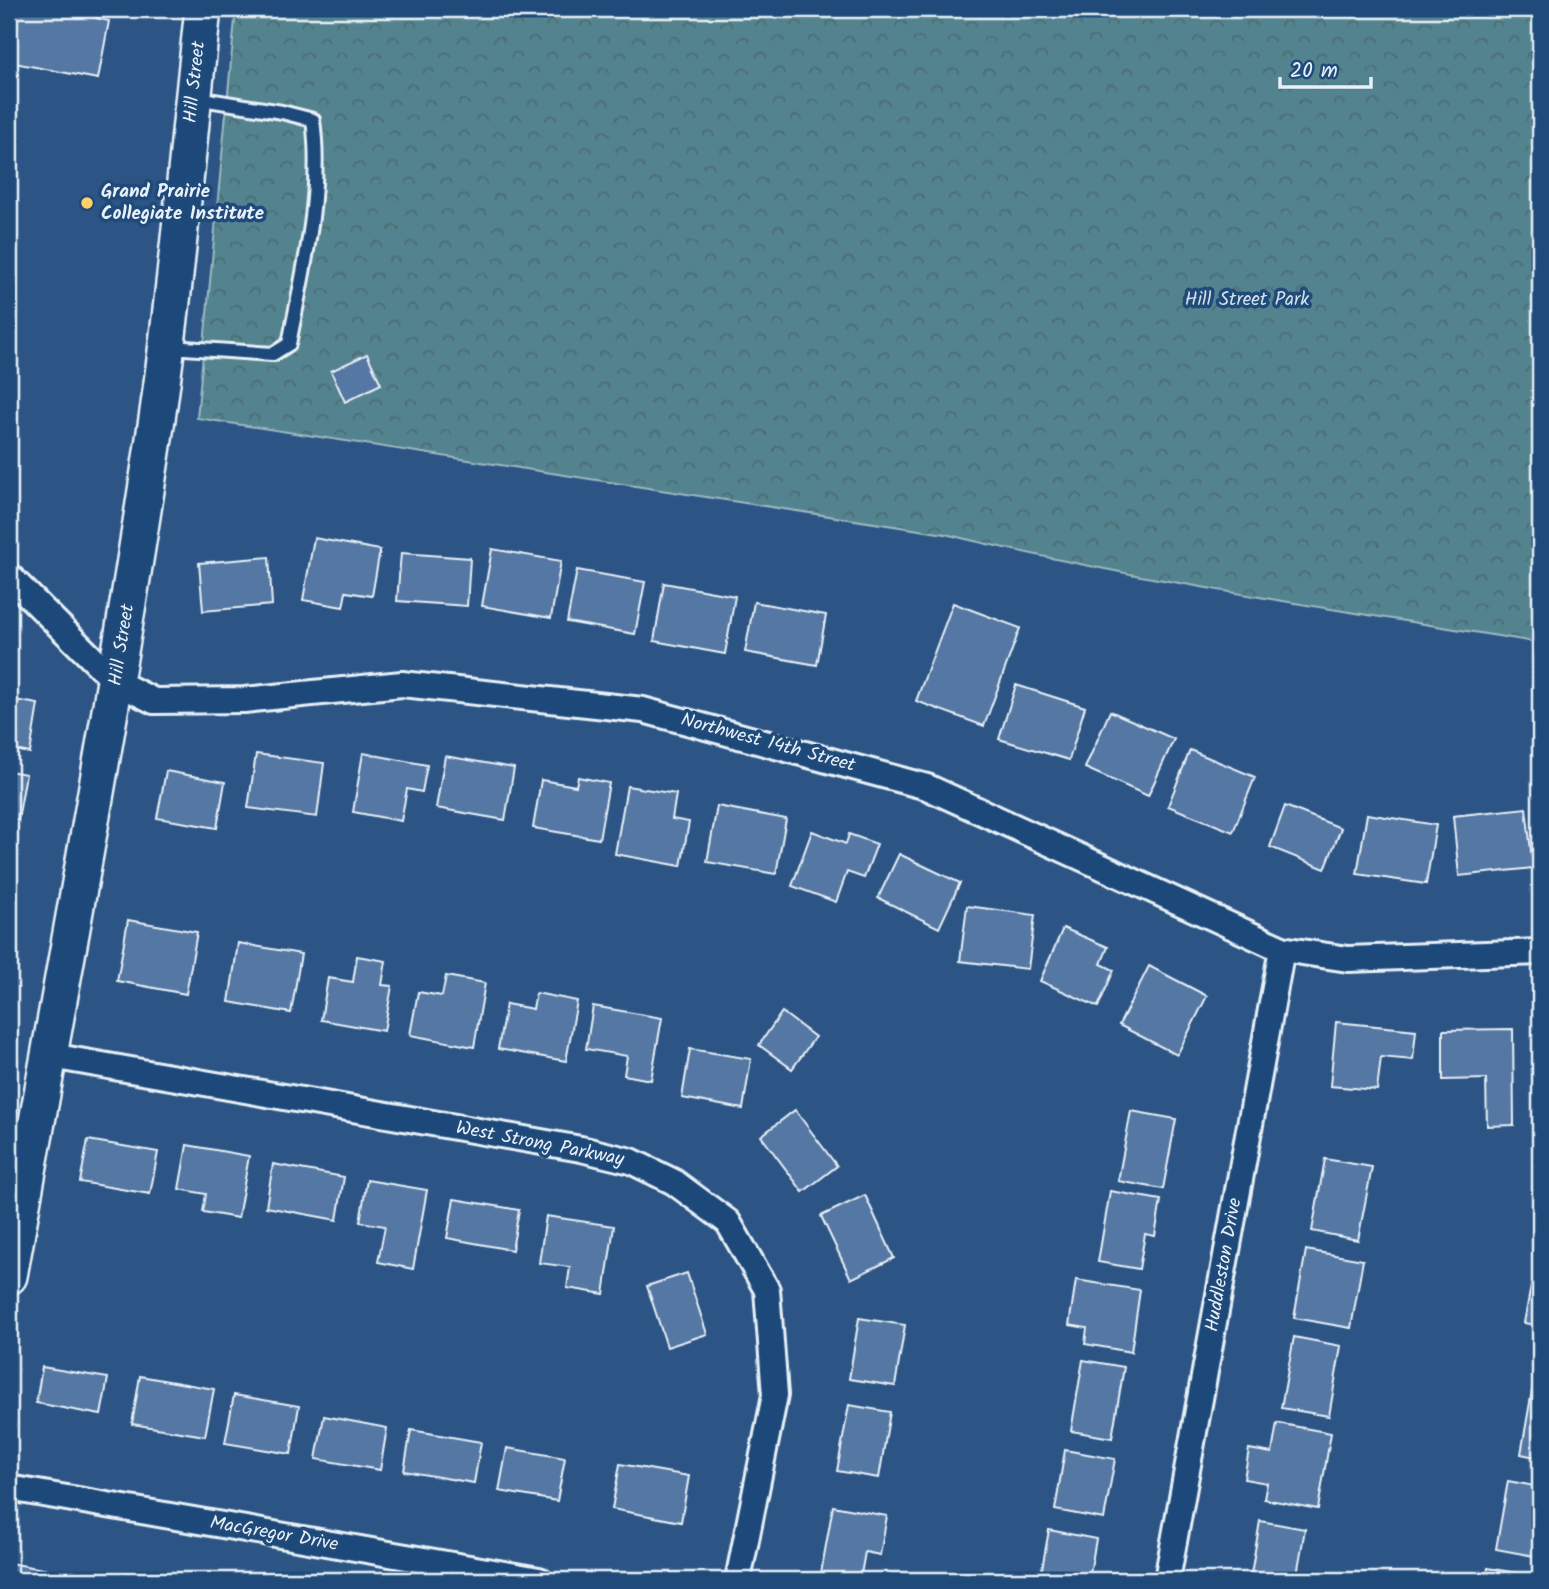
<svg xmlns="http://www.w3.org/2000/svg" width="1549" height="1589" viewBox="0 0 1549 1589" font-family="Kalam,sans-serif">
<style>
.park{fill:url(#park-crowns);stroke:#9dbac3;stroke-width:2}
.building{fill:#5577a3;stroke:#e8f1f8;stroke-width:2}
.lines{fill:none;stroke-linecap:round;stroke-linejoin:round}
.lane-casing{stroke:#e8f1f8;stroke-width:18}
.street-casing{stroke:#e8f1f8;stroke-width:30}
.secondary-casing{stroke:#e8f1f8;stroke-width:40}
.lane{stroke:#1f4a7a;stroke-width:12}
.street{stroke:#1f4a7a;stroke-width:24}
.secondary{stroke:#1f4a7a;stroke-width:35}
.poi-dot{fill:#ffd166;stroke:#1f4a7a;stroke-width:2.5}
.labels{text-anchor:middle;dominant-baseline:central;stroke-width:7;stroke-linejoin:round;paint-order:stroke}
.street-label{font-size:19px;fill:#e8f1f8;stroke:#1f4a7a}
.poi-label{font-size:19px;font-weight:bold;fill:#e8f1f8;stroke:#1f4a7a;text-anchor:start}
.park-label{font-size:19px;fill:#d2e0e8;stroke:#1f4a7a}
</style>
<defs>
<pattern id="park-crowns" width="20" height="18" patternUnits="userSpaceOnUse" patternTransform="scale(1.75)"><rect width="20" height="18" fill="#52838e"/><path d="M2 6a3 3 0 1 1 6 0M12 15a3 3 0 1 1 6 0" fill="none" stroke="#4d6b73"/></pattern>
</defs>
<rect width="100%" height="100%" fill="#2c5585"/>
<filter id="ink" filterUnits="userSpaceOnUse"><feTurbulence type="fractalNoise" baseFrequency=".0143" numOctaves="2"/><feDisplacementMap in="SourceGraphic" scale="14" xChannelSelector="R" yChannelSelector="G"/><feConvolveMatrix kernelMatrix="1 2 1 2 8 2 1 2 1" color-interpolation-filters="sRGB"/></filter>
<g filter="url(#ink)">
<path class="park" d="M236,9H1540V643C1341,610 1141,582 945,534L197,418Z"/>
<g class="building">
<path d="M9,9H97L96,18L109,21L98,79L9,62Z"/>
<path d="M367,354L381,384L345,402L331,371Z"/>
<path d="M314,538L380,550L372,596L346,592L343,607L303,600Z"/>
<path d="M492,549L561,561L551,618L482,606Z"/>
<path d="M401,553L470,558L467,606L397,601Z"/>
<path d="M269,557L272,605L203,611L199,563Z"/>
<path d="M577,570L645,582L635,634L567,622Z"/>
<path d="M664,583L735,596L725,654L654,641Z"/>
<path d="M754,602L826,615L817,665L745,652Z"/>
<path d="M953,603L1020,628L984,726L916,701Z"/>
<path d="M1016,685L1085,707L1069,760L999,739Z"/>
<path d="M9,699L38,704L30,753L9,749Z"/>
<path d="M1110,711L1174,739L1148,796L1085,768Z"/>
<path d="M1190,750L1255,777L1233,832L1168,806Z"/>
<path d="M363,753L427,765L422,792L407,789L401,821L353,812Z"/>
<path d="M256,754L324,763L317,817L248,808Z"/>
<path d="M445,756L514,768L505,820L436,808Z"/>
<path d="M9,771L26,774L18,820L9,818Z"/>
<path d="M166,771L225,782L217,828L157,818Z"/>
<path d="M578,777L609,783L599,839L533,828L541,780L576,786Z"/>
<path d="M627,786L676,794L672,819L689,822L681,866L615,854Z"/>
<path d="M717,806L786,819L776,874L707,862Z"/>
<path d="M1285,806L1341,828L1325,869L1270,847Z"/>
<path d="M1526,808L1533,868L1459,876L1453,816Z"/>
<path d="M1367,814L1436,825L1426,884L1357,874Z"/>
<path d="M812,831L846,844L849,834L877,844L864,878L847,872L836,902L792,886Z"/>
<path d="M9,838L14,839L9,865Z"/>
<path d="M899,854L960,883L939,928L878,898Z"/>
<path d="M967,906L1035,915L1028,969L960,961Z"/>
<path d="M128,920L197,932L186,994L117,981Z"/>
<path d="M1063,928L1108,947L1101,964L1114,970L1098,1007L1040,981Z"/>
<path d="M238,943L301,954L291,1013L229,1002Z"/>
<path d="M357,956L386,961L382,985L392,986L384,1031L321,1020L328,978L353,982Z"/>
<path d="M1149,966L1207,996L1177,1055L1119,1025Z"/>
<path d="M446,976L485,983L474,1047L410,1035L418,992L442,996Z"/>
<path d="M536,993L577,1001L566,1061L498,1049L506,1004L533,1009Z"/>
<path d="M593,1006L662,1018L651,1080L624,1075L627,1056L586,1049Z"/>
<path d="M782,1012L815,1037L792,1069L759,1045Z"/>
<path d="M1336,1022L1416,1030L1413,1060L1381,1057L1377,1090L1330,1086Z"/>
<path d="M1513,1029L1514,1125L1487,1126L1486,1079L1443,1080V1030Z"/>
<path d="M690,1049L751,1059L743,1109L682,1098Z"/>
<path d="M795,1110L837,1166L803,1192L761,1136Z"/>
<path d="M1131,1111L1176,1119L1163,1189L1118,1181Z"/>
<path d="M88,1140L158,1152L150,1194L80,1182Z"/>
<path d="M187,1145L249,1156L238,1218L203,1212L206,1194L179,1189Z"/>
<path d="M1325,1159L1372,1167L1358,1240L1312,1231Z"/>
<path d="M273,1164L344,1177L337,1220L266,1207Z"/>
<path d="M367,1180L427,1190L413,1269L378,1262L385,1226L360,1222Z"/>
<path d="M1110,1191L1161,1200L1155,1236L1145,1234L1139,1269L1098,1262Z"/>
<path d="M865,1195L894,1258L851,1279L821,1216Z"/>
<path d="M454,1199L519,1210L512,1250L447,1238Z"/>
<path d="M546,1216L614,1226L604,1294L567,1288L570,1267L539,1263Z"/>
<path d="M1540,1223V1266L1535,1265Z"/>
<path d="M1306,1250L1363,1260L1351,1328L1294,1318Z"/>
<path d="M687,1273L707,1334L667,1347L647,1286Z"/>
<path d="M1076,1280L1140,1290L1131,1352L1085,1344L1087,1328L1069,1325Z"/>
<path d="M1531,1286L1540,1288V1326L1524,1323Z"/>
<path d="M859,1318L905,1325L895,1386L849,1379Z"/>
<path d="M1294,1337L1341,1346L1329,1416L1281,1408Z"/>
<path d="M1083,1360L1124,1367L1112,1438L1071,1431Z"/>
<path d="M42,1367L108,1378L101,1415L36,1403Z"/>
<path d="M140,1376L214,1389L205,1436L132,1424Z"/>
<path d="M1533,1385L1540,1387V1458L1521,1454Z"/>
<path d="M234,1395L299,1406L291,1454L225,1443Z"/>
<path d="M849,1405L890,1412L879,1478L837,1471Z"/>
<path d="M324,1416L387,1428L380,1470L316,1459Z"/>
<path d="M1277,1423L1331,1433L1318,1509L1264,1499L1267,1483L1244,1479L1249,1449L1272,1453Z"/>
<path d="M411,1430L481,1442L474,1483L404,1471Z"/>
<path d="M507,1448L565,1458L557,1501L499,1491Z"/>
<path d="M1065,1450L1115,1459L1104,1519L1055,1510Z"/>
<path d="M620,1464L689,1476L681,1522L612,1509Z"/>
<path d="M1508,1481L1540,1487V1557L1496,1549Z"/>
<path d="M833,1506L887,1516L880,1555L865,1552L860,1580L821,1573Z"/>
<path d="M1260,1521L1305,1529L1296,1580H1250Z"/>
<path d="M1049,1530L1096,1539L1089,1580H1040Z"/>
<path d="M9,1563L89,1577L88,1580H9Z"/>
<path d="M1488,1568L1534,1576L1533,1580H1486Z"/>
</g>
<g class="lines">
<g class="lane-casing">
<path id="lane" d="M170,347L273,354L289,344C303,272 323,193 313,120L282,112L196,98"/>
</g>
<g class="street-casing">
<g id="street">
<path d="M9,576L116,682L154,701L244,700L402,684L643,710L927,787L1282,949L1348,959L1540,952"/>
<path d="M51,1056L581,1149L631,1161L674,1182L728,1222L767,1290L775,1395L738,1580"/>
<path d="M9,1488L539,1580"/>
<path d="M1167,1580L1282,949"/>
</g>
</g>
<g class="secondary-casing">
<path id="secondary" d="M9,1276C61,988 115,701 158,412C177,279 188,143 203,9"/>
</g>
<use href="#lane" class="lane"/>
<use href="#street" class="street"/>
<use href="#secondary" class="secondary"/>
</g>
</g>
<circle class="poi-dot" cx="87" cy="203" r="7"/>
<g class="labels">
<g class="street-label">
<text transform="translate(195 82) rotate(-84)">Hill Street</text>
<text transform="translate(122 645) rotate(-81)">Hill Street</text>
<text transform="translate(768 743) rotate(15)">Northwest 14th Street</text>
<text transform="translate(540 1144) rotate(11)">West Strong Parkway</text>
<text transform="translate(1224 1265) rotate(-80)">Huddleston Drive</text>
<text transform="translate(274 1534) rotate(10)">MacGregor Drive</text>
</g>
<g class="poi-label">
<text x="101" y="192">Grand Prairie<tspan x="101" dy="22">Collegiate Institute</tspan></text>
</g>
<g class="park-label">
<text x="1247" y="300">Hill Street Park</text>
</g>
</g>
<rect width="1549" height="1589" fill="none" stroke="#1f4a7a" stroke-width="35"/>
<rect x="18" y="18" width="1514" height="1554" fill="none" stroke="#e8f1f8" stroke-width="2.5" filter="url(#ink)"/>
<path d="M1280 77v10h91v-10" fill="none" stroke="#e8f1f8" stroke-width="3.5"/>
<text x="1290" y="77" font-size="21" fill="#e8f1f8" stroke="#1f4a7a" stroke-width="5" paint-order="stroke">20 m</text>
</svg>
